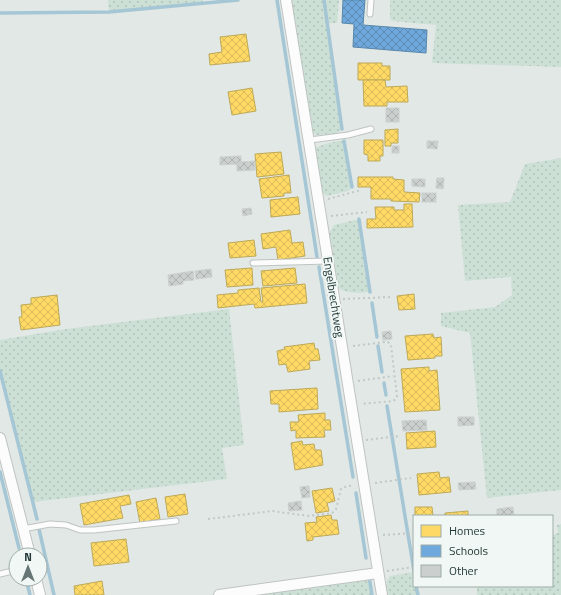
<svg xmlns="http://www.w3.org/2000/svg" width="561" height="595" viewBox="0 0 561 595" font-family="'Titillium Web',sans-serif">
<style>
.grass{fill:url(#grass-dots)}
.homes{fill:url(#homes-cross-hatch);stroke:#bda958}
.schools{fill:url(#schools-cross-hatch);stroke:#5887aa}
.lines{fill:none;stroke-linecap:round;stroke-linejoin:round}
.stream{stroke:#a5c6d4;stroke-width:3.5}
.building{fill:url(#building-cross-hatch);stroke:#cbd1cf}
.service-casing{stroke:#bfc4c3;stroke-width:7}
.minor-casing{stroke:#bfc4c3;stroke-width:12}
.path{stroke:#c0c8c7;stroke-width:2;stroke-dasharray:2 3;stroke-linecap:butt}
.service{stroke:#fbfcfb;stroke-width:5}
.minor{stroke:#fbfcfb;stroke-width:10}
.labels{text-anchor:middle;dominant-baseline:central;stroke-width:4;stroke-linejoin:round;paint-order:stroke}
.street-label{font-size:12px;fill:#223937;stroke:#f0f7f4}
</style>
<defs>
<pattern id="grass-dots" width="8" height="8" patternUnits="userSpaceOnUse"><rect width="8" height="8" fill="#cce0d6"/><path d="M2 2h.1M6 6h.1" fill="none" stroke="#afc1b8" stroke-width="1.8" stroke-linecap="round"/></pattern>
<pattern id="homes-cross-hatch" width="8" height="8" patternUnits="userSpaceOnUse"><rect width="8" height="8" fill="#ffd966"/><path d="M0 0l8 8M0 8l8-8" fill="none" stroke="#dabb59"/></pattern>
<pattern id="schools-cross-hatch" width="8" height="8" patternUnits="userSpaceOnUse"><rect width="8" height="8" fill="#6fa8dc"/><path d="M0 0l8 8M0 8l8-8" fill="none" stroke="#5b8ab3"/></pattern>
<pattern id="building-cross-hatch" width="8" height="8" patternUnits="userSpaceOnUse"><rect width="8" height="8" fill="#cbd0cf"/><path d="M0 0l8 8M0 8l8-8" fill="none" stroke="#aeb3b2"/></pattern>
</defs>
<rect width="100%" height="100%" fill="#e2e8e6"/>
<g class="grass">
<path d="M108,0H203V3L109,12Z"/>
<path d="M290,0H339L337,23H328L342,129L336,134L316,135L312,131Z"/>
<path d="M390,0H561V67L432,63L436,25L391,21L390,18Z"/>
<path d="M338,141H344L352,187L348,191L327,196L322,193L315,148L325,144Z"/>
<path d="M561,158V490L487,498L470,333L441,326V313L495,307L512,295L511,277L465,281L458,205L510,202L525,164Z"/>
<path d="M359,219L370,292C360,293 345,294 337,287L329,233L334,225Z"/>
<path d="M229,309L244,445L222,448L227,479L33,502L0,371V340L66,329Z"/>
<path d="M561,524V595H477V586H552V535L558,533L557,525Z"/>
<path d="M414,572V586H416L418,595H385L387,581L390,576Z"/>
<path d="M369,576L372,595H211L215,594Z"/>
</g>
<g class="homes">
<path d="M246,34L250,61L210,65L209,54L222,52L220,37Z"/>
<path d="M358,63H382V66H390V80H358Z"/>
<path d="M363,80H385L386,87L407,86L408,102H387V106H364Z"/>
<path d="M252,88L256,111L232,115L228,92Z"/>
<path d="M398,129V143H391V146H385V130Z"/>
<path d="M364,140H383V156H380V161H368V155L364,154Z"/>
<path d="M281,152L284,174L257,177L255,154Z"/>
<path d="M289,175L291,193H284V196L262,198L259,179Z"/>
<path d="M358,177H393V179L404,180V192L420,193L419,202L391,201V199H371V187H358Z"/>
<path d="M298,197L300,214L271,217L270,200Z"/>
<path d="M404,204H412L413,227L367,228V219H376L375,207H394V210H404Z"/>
<path d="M290,230L292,243L303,242L305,256L278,260L276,247L263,249L261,234Z"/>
<path d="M254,240L256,256L230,258L228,243Z"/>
<path d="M252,268L253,285L227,287L225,270Z"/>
<path d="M295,268L297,283L263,286L261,271Z"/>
<path d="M305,284L307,303L255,308L254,304L218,308L217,295L238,293V290L259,288L261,302H263L261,288Z"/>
<path d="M414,294L415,309L399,310L397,296Z"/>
<path d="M57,295L60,325L21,330L19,317H22L21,305L31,304V298Z"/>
<path d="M433,334L434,338L441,337L442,356H435V358L408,360L405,336Z"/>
<path d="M314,343L315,349H318L320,360L309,361L310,369L288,372L286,364L279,365L277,351L285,349L284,347Z"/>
<path d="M429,367V371L437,370L440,410L405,412L401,369Z"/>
<path d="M317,388L318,409L279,412V404H271L270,391Z"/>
<path d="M325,413V420H330L331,430H324L325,437L296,438V430L291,431L290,422H299L298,415Z"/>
<path d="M435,431L436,447L407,449L406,433Z"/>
<path d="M302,441L303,445L314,444L315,450H321L323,465L295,470L291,443Z"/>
<path d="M439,472L440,478L449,477L451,492L419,495L417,474Z"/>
<path d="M332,488L335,501L327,503L329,511L316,513L312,491Z"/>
<path d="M185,494L188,514L168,517L165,497Z"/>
<path d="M129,495L131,504L120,506L123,518L84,525L80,504Z"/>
<path d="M156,498L160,519L140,523L136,502Z"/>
<path d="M415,507H432L433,516H415Z"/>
<path d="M468,511V516H445V513Z"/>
<path d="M331,515L332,520H337L339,534L313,537V540L307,541L305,523L317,522L316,517Z"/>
<path d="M126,539L129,562L94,566L91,543Z"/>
<path d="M102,581L104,595H75L74,586Z"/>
</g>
<path class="schools" d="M343,0H365L363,25L427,30L426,53L353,47L354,24L342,23Z"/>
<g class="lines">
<g class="stream">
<path d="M277,0L317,257"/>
<path d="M324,0L342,129"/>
<path d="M0,13L109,12L238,0"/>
<path d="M344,141L352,187"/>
<path d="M359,219L370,292"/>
<path d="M319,267L353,477"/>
<path d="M372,303L377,337"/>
<path d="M378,346L382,372"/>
<path d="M0,371L37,519"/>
<path d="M384,383L386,395"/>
<path d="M387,406L414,571"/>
<path d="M0,472L19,548"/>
<path d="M356,493L366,558"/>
<path d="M39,529L54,595"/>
<path d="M369,576L372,595"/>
<path d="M26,579L30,595"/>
<path d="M416,586L418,595"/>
</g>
</g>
<g class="building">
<rect x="386" y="108" width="13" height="14"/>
<path d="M427,141H438L437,149L427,148Z"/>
<rect x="392" y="146" width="7" height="7"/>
<path d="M241,156V162L255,161V170L237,171V164L220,165V157Z"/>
<path d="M437,178H444L443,189L436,188Z"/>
<path d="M412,179H425V187L412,186Z"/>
<rect x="422" y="193" width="14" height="9"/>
<path d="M251,208L252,214L243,216L242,209Z"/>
<path d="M211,269L212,277L196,279L195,271Z"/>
<path d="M193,271L194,280L183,281V284L169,286L168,275Z"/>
<path d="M391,331L392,339L383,340L382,332Z"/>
<path d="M458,417H474V425L458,426Z"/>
<path d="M426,420L427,430L403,431L402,421Z"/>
<path d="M475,482L476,489L459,490L458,483Z"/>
<path d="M309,486L310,497L302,498L300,487Z"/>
<path d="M301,501L302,510L289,511L288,503Z"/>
<path d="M513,507L514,516H497V509Z"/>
</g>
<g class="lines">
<g class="service-casing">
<g id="service">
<path d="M370,14L371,0"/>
<path d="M310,140L348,135L371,129"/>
<path d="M253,263L328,261"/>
<path d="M23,529L50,524L66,525L80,530H94L176,521"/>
<path d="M0,574L16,570"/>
</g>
</g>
<g class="minor-casing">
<g id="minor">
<path d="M286,0L382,595"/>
<path d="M0,438L30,555"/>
<path d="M36,579L40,595"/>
<path d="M219,595L378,573"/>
</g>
</g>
<g class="path">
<path d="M328,199L361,190"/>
<path d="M331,216L367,212"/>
<path d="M343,299L391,297"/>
<path d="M353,346L385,342H388L391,345L397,396L396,399L393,401L361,404"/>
<path d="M358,381L393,376"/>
<path d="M366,440L399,436"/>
<path d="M375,483L411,478"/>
<path d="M208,519L272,511L309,516L332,513L336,509L341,489L345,487L354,485"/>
<path d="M383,535L414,533"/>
<path d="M387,571L414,567"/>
</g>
<use href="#service" class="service"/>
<use href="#minor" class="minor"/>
</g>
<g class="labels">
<g class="street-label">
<text transform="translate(334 297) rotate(81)">Engelbrechtweg</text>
</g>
</g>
<rect x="413" y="515" width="140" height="72" fill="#f0f7f4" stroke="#9eaba8"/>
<rect x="421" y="525" width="20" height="12" fill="#ffd966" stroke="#9eaba8"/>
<text x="449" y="535" font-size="12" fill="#223937">Homes</text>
<rect x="421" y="545" width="20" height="12" fill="#6fa8dc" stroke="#9eaba8"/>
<text x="449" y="555" font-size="12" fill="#223937">Schools</text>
<rect x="421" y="565" width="20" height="12" fill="#cbd0cf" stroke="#9eaba8"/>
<text x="449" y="575" font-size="12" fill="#223937">Other</text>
<g transform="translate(28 567)"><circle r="19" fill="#f0f7f4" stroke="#9eaba8"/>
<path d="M0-3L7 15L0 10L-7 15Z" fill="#657674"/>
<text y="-6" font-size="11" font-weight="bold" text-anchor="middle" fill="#223937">N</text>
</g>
</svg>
